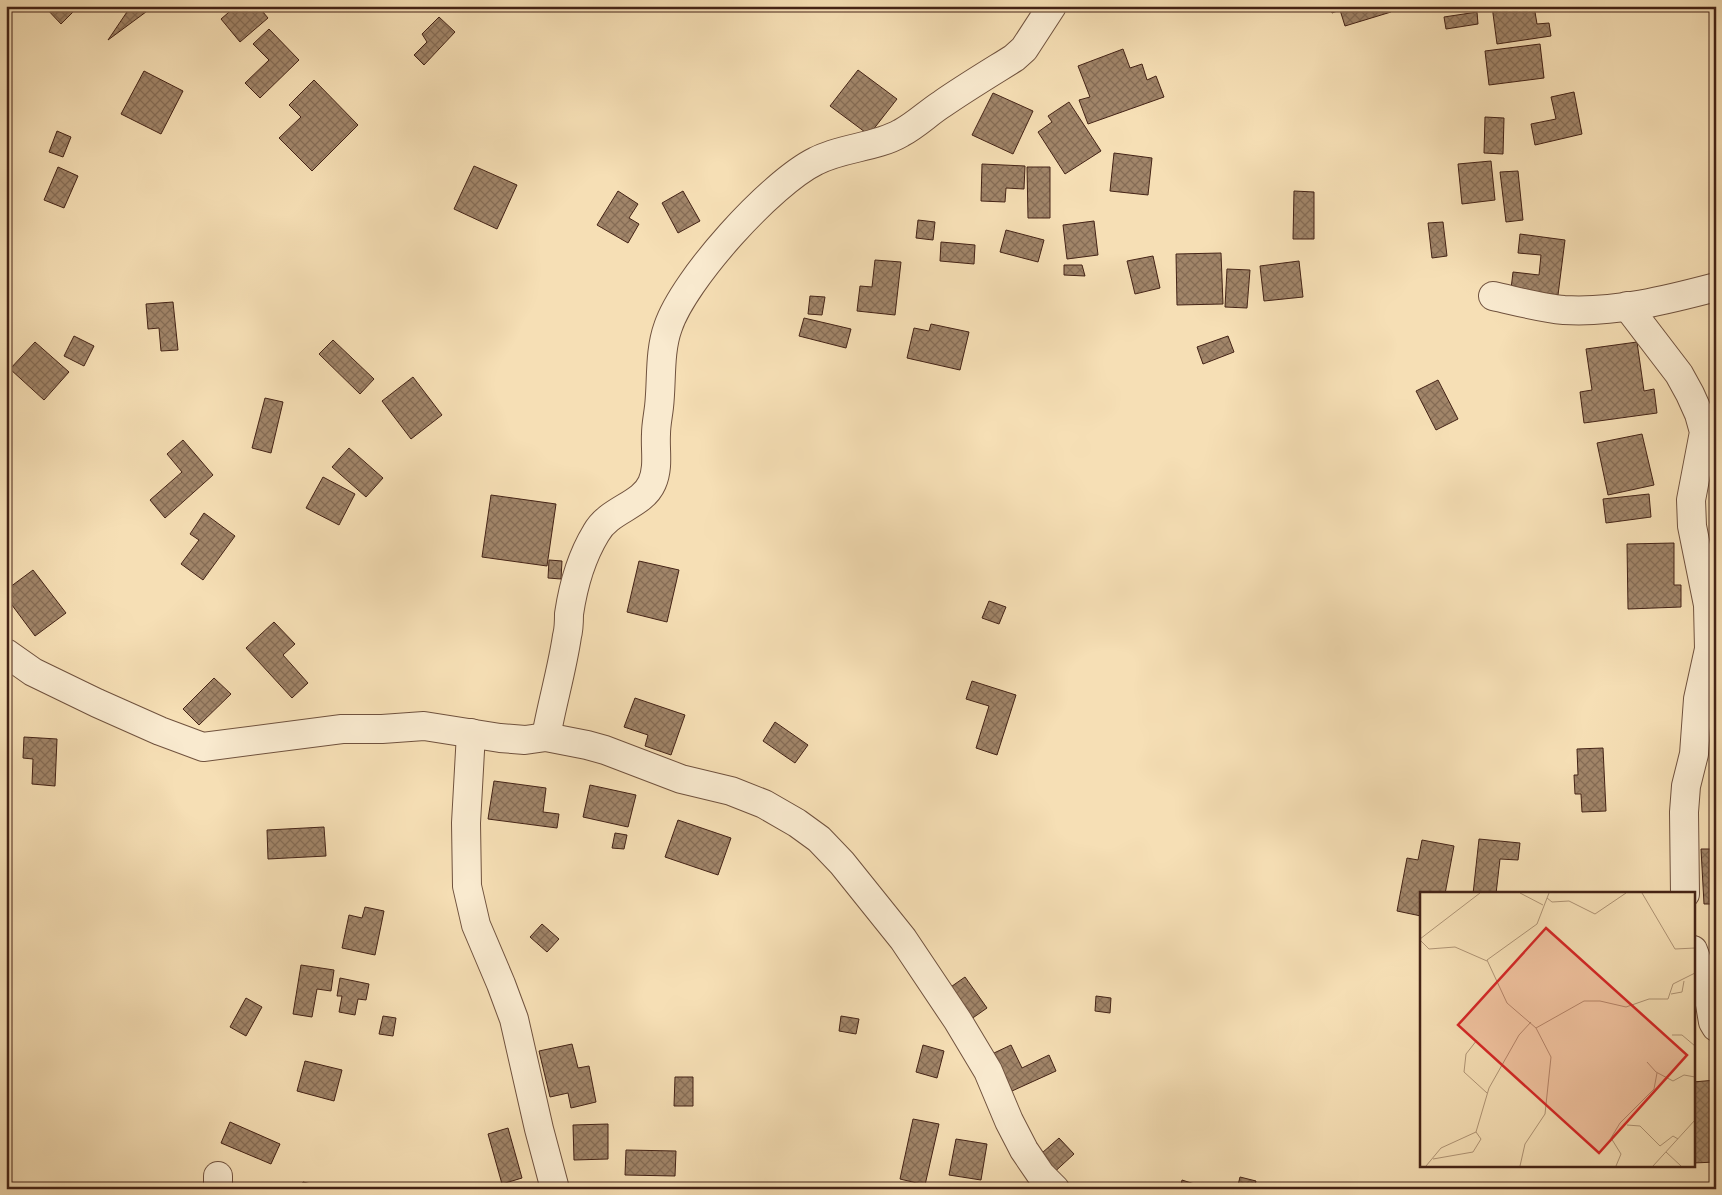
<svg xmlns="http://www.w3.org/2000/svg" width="1722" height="1195" viewBox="0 0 1722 1195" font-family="'EB Garamond',serif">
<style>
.building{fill:url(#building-cross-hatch);stroke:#442316}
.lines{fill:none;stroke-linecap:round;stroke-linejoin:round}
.minor-casing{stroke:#70523e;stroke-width:30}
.minor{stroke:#f9eacf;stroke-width:28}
.inset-road{fill:none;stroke:#af9475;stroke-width:1}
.view{fill:#d62828;fill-opacity:0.15;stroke:#d62828;stroke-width:2.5}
.inset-edge{fill:none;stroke:#442316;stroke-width:2.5}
</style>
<defs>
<pattern id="building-cross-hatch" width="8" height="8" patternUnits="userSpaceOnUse" patternTransform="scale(1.25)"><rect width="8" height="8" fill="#a18569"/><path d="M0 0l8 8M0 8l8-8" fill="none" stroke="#856c55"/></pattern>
</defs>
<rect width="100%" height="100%" fill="#f6dfb5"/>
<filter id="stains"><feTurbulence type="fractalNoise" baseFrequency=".004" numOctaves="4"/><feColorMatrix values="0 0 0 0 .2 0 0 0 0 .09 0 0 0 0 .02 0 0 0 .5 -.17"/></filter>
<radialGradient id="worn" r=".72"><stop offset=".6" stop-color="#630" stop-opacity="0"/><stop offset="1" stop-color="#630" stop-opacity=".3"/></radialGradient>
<g class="building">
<path d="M44,6H79L61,24Z"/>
<path d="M131,6H154L108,40Z"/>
<path d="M236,6H258L268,18L240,42L221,19Z"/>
<path d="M1330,6H1390L1391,12L1345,26L1340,10L1332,13Z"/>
<path d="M1492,6H1534L1537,24L1549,23L1551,36L1497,44Z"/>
<path d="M1477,12L1478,24L1446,29L1444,17Z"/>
<path d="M439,17L455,32L424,65L414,55L427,42L422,34Z"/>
<path d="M269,29L299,60L260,98L245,83L269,60L253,44Z"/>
<path d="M1540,44L1544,78L1489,85L1485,51Z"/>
<path d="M1123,49L1130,68L1142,64L1147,80L1156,76L1164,97L1088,124L1079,100L1090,97L1078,66Z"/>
<path d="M858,70L897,99L869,135L830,106Z"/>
<path d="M144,71L183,91L161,134L121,114Z"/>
<path d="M314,80L358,125L312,171L279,138L301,117L289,105Z"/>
<path d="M1574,92L1582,134L1535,145L1531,124L1556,119L1551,97Z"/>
<path d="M993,93L1033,111L1013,154L972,135Z"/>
<path d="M1069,102L1101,151L1065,174L1038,132L1052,122L1048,116Z"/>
<path d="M1485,117L1504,118L1503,154L1484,153Z"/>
<path d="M57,131L71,137L63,157L49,152Z"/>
<path d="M1114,153L1152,158L1148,195L1110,191Z"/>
<path d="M1491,161L1495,200L1462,204L1458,164Z"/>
<path d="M982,164L1025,166L1024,189L1006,188L1005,202L981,201Z"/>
<path d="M474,166L517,185L497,229L454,209Z"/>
<path d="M58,167L78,176L64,208L44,200Z"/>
<path d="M1027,167H1050V218H1028Z"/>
<path d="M1518,171L1523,220L1506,222L1500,172Z"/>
<path d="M618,191L638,204L629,218L639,224L628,243L597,225Z"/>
<path d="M683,191L700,221L678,233L662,203Z"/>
<path d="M1294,191L1314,192V239H1293Z"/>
<path d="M918,220L935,222L933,240L916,238Z"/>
<path d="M1094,221L1098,255L1067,259L1063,225Z"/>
<path d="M1443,222L1447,256L1432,258L1428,223Z"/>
<path d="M1006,230L1044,240L1038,262L1000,252Z"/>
<path d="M1520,234L1565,240L1558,295L1511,289L1513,272L1539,275L1541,255L1518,253Z"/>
<path d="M941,242L975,245L974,264L940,261Z"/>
<path d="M1221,253L1223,304L1177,305L1176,254Z"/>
<path d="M1153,256L1160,288L1135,294L1127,261Z"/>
<path d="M875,260L901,262L895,315L857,311L860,286L872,287Z"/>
<path d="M1299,261L1303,297L1264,301L1260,266Z"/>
<path d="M1064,265H1082L1085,276L1064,275Z"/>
<path d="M1227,269L1250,270L1247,308L1225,307Z"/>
<path d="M810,296L825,297L822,315L808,314Z"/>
<path d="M173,302L178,350L161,351L159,328L148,329L146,304Z"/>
<path d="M804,318L851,329L846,348L799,336Z"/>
<path d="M931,324L969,332L960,370L907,358L914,328L929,331Z"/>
<path d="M74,336L94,346L84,366L64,356Z"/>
<path d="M1228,336L1234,352L1203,364L1197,347Z"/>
<path d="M333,340L374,379L360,394L319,354Z"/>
<path d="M35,342L69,372L44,400L10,369Z"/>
<path d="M1637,342L1644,391L1654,389L1657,413L1584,423L1580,392L1592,390L1586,349Z"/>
<path d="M413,377L442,415L411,439L382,401Z"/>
<path d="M1438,380L1458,419L1436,430L1416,391Z"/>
<path d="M265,398L283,402L271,453L252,448Z"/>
<path d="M1642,434L1654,485L1608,495L1597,443Z"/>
<path d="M183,440L213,475L165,518L150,500L182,472L167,454Z"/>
<path d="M349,448L383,478L366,497L332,467Z"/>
<path d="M323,477L355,494L339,525L306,508Z"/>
<path d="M1649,494L1651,517L1606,523L1603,499Z"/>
<path d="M491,495L556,504L547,566L482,557Z"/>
<path d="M204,513L235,536L203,580L181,564L199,540L190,534Z"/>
<path d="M1674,543V585H1681V607L1628,609L1627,544Z"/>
<path d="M549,560L562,561L561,579L548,578Z"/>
<path d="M639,561L679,570L667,622L627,612Z"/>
<path d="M33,570L66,613L35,636L6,597V590Z"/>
<path d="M989,601L1006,607L999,624L982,618Z"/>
<path d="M274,622L295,644L283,655L308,683L292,698L246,648Z"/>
<path d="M214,678L231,694L199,725L183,709Z"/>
<path d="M972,681L1016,695L997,755L976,748L989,706L966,699Z"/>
<path d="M635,698L685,715L671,755L645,746L648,735L624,727Z"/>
<path d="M775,722L808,745L795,763L763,741Z"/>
<path d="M24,737L57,739L55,786L32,784L33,759L23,758Z"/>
<path d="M1603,748L1606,811L1582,812L1581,794H1575L1574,775H1578L1577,749Z"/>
<path d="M494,781L546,788L543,812L559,814L557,828L488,819Z"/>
<path d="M590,785L636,795L628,827L583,817Z"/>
<path d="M678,820L731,838L718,875L665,857Z"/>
<path d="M324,827L326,856L268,859L267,830Z"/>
<path d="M615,833L627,835L624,849L612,848Z"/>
<path d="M1479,839L1520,843L1518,860L1500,859L1496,894H1473Z"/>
<path d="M1422,840L1454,846L1445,894H1421V916L1397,911L1407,858L1418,860Z"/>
<path d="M1701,849H1716V904H1704Z"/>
<path d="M365,907L384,911L375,955L342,948L349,915L362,918Z"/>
<path d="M542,924L559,939L547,952L530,937Z"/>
<path d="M301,965L334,970L331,991L317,989L312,1017L293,1014Z"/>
<path d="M965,977L987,1008L967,1022L945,991Z"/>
<path d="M340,978L369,984L366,1000L358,999L355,1015L339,1012L342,996H337Z"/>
<path d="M1096,996L1111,998L1110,1013L1095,1011Z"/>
<path d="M246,998L262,1007L246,1036L230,1027Z"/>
<path d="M383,1016L396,1018L393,1036L379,1034Z"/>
<path d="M841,1016L859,1019L856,1034L839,1031Z"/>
<path d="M572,1044L578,1068L589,1066L596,1102L571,1108L568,1093L550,1097L539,1051Z"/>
<path d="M923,1045L944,1051L937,1078L916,1072Z"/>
<path d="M1011,1045L1022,1068L1049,1055L1056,1071L1012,1091L994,1053Z"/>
<path d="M305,1061L342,1070L334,1101L297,1091Z"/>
<path d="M675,1077H693V1106H674Z"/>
<path d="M1716,1080V1162L1693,1163V1082Z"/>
<path d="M913,1119L939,1124L925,1185L900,1179Z"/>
<path d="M230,1122L280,1144L271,1164L221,1143Z"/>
<path d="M608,1124V1159L574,1160L573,1125Z"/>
<path d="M508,1128L522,1178L502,1184L488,1134Z"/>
<path d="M1059,1138L1074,1154L1049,1177L1034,1160Z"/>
<path d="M956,1139L987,1144L981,1180L949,1175Z"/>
<path d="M626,1150L676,1151L675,1176L625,1175Z"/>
<path d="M1240,1177L1256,1181L1254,1189H1237Z"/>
<path d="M1182,1180L1210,1189H1180Z"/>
<path d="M303,1182L331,1189H301Z"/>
</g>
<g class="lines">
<g class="minor-casing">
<g id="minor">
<path d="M1493,296C1516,301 1541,308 1564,310C1615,313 1667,300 1716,287"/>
<path d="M1627,306L1679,374L1690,394L1699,414L1704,432L1691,500L1692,526L1708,605L1709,649L1698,699L1694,754L1686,786L1684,812L1685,894"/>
<path d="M6,653L33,672L97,703L160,731L203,747L342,729H382L424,726L500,738L525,740L546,737L587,745L605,750L681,779L731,791L764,804L797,823L819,839L842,863L903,939L958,1021L988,1071L1009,1121L1024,1150L1041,1175L1055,1189"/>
<path d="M471,733L466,823L467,886L476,925L501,984L514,1019L539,1129L555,1189"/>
<path d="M546,737C552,703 562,670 567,636C569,629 569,621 569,614C573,587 582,556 596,533C609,509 642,506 652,483C659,467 655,451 656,434C656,425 658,416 659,407C662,381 659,352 668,327C684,279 771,183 816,161C843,147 875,148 901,133C916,125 928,113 942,104C965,88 990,73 1014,58L1024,49L1052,6"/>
<path d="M1693,950L1707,987L1713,1022L1716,1027"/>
<path d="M218,1189V1176"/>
</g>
</g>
<use href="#minor" class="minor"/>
</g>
<g transform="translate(1420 892)">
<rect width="275" height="275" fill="#f6dfb5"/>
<path class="inset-road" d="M100,1L123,13M222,1L255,57L275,56M127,6L132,10L149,9L175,22L206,1M0,47L60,1M0,48L9,57L35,55L67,69M251,102L262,100L264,89M116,136L164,109H180L206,115L229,107H248L253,92L275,81M252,143H262L275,154M57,148L46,162L44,180L67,201M227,170L236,180L253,189L264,183L275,185M207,233L220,234L240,254L253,244L258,247M246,260L261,274M13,267L53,260L61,247L56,240M6,274L21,256L56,240L69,196L99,143L111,130M100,274L105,252L125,222L131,165L116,136L87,111L67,68L117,32L129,1M196,274L201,262L191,246L200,231L234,197L237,181M233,274L275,228"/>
<path class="view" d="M126,36L267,163L179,261L38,133Z"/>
<rect width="275" height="275" class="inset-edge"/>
</g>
<rect width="1722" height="1195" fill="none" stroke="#f6dfb5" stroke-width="25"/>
<rect x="8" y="8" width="1707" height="1180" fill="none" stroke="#442316" stroke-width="2.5"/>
<rect x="12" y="12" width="1697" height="1170" fill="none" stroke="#442316"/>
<rect width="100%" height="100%" filter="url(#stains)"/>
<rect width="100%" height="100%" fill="url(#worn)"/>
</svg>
